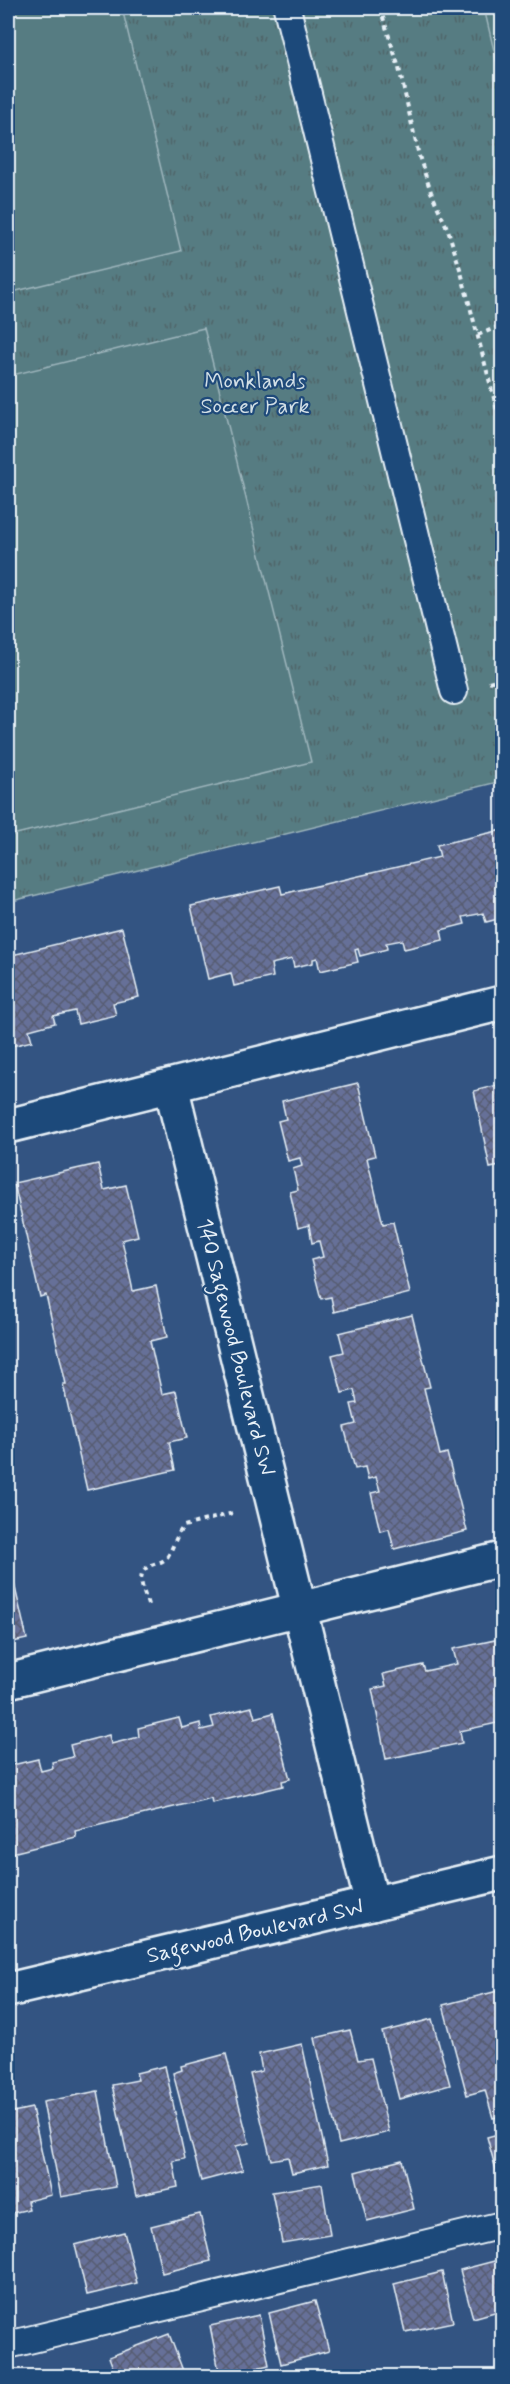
<svg xmlns="http://www.w3.org/2000/svg" width="510" height="2384" viewBox="0 0 510 2384" font-family="Mynerve,sans-serif">
<style>
.park{fill:url(#park-tufts);stroke:#9fb6bd;stroke-width:1.5}
.pitch{fill:#567c82;stroke:#9fb6bd;stroke-width:1.5}
.building{fill:url(#building-cross-hatch);stroke:#e8f1f8;stroke-width:1.5}
.lines{fill:none;stroke-linecap:round;stroke-linejoin:round}
.service-casing{stroke:#e8f1f8;stroke-width:30}
.minor-casing{stroke:#e8f1f8;stroke-width:38}
.path{stroke:#e8f1f8;stroke-width:4;stroke-dasharray:4.5 4.5;stroke-linecap:butt}
.service{stroke:#1f4a7a;stroke-width:26}
.minor{stroke:#1f4a7a;stroke-width:33}
.labels{text-anchor:middle;dominant-baseline:central;stroke-width:4.5;stroke-linejoin:round;paint-order:stroke}
.park-label{font-size:22px;fill:#d2dfe6;stroke:#1f4a7a}
.street-label{font-size:22px;fill:#e8f1f8;stroke:#1f4a7a}
</style>
<defs>
<pattern id="park-tufts" width="24" height="20" patternUnits="userSpaceOnUse" patternTransform="scale(1.5)"><rect width="24" height="20" fill="#567c82"/><path d="M3 7l-1-3M5 7V3M7 7l1-3M15 17l-1-3M17 17v-4M19 17l1-3" fill="none" stroke="#4f6569"/></pattern>
<pattern id="building-cross-hatch" width="8" height="8" patternUnits="userSpaceOnUse" patternTransform="scale(1.5)"><rect width="8" height="8" fill="#667098"/><path d="M0 0l8 8M0 8l8-8" fill="none" stroke="#565c71"/></pattern>
</defs>
<rect width="100%" height="100%" fill="#335482"/>
<filter id="ink" filterUnits="userSpaceOnUse"><feTurbulence type="fractalNoise" baseFrequency=".0167" numOctaves="2"/><feDisplacementMap in="SourceGraphic" scale="12" xChannelSelector="R" yChannelSelector="G"/><feConvolveMatrix kernelMatrix="1 2 1 2 8 2 1 2 1" color-interpolation-filters="sRGB"/></filter>
<g filter="url(#ink)">
<path class="park" d="M8,8H502V781L8,902Z"/>
<g class="pitch">
<path d="M8,8H122L181,251L8,293Z"/>
<path d="M484,8H502V85Z"/>
<path d="M204,328L311,762L8,836V376Z"/>
</g>
<g class="building">
<path d="M502,830V918L486,922L483,913L463,917L465,924L441,930L443,940L404,949L402,940L386,943L387,949L360,956L358,949L355,950L358,962L320,971L317,958L313,959V963L294,967L292,959L271,964L273,977L234,986L231,973L208,979L191,906L280,886L282,894L440,857L437,845Z"/>
<path d="M122,928L139,997L113,1003L116,1015L78,1024L75,1011L53,1016L55,1023L29,1030L32,1041L8,1047V956Z"/>
<path d="M358,1083L375,1156L367,1158L383,1224L393,1222L410,1293L334,1312L331,1297L321,1299L311,1260L323,1257L319,1241L312,1243L309,1225L298,1228L290,1192L298,1190L293,1169L302,1166L300,1158L288,1161L278,1121L286,1119L282,1101Z"/>
<path d="M502,1084V1179L500,1166L490,1168L474,1091Z"/>
<path d="M98,1164L104,1190L126,1185L138,1236L122,1240L133,1291L156,1286L167,1337L150,1341L162,1394L176,1391L187,1438L169,1442L175,1470L87,1490L63,1384H66L46,1295L40,1297L14,1183Z"/>
<path d="M412,1315L430,1387L424,1388L440,1455L447,1453L467,1531L394,1549L389,1529L380,1531L371,1493L380,1491L376,1477L368,1479L365,1467L355,1469L344,1427L356,1424L351,1404L357,1403L354,1390L342,1393L332,1355L344,1352L339,1333Z"/>
<path d="M13,1579L27,1639L8,1643V1581Z"/>
<path d="M495,1640L499,1654L502,1653V1722L460,1731L462,1743L386,1759L372,1689L386,1686L383,1674L423,1665L425,1671L457,1664L453,1649Z"/>
<path d="M252,1707L255,1718L273,1713L290,1779L282,1781L283,1786L212,1803L211,1798L75,1831L76,1837L8,1854V1766L38,1759L41,1771L53,1768L52,1762L73,1757L70,1745L109,1735L111,1744L139,1737L138,1728L179,1718L182,1728L200,1723L201,1730L214,1727L211,1717Z"/>
<path d="M498,1991L502,2008V2116L493,2118L485,2090L467,2095L443,2005Z"/>
<path d="M432,2019L450,2085L399,2099L382,2032Z"/>
<path d="M350,2030L358,2060L371,2058L389,2132L339,2144L315,2038Z"/>
<path d="M302,2044L328,2165L292,2173L288,2157L271,2160L250,2074L262,2071L259,2054Z"/>
<path d="M226,2054L249,2143L236,2146L243,2170L201,2181L173,2073L182,2070L181,2066Z"/>
<path d="M165,2066L185,2159L173,2161L178,2187L136,2196L112,2085L138,2080L136,2073Z"/>
<path d="M98,2091L116,2187L61,2197L43,2102Z"/>
<path d="M32,2108L51,2195L27,2201L29,2209L8,2214V2113Z"/>
<path d="M502,2133V2187L501,2188L487,2137Z"/>
<path d="M402,2160L414,2209L367,2221L355,2172Z"/>
<path d="M322,2184L330,2235L282,2243L272,2192Z"/>
<path d="M200,2214L211,2261L162,2273L151,2226Z"/>
<path d="M124,2232L137,2283L87,2295L75,2245Z"/>
<path d="M502,2259V2310L473,2318L460,2270Z"/>
<path d="M442,2272L453,2322L405,2332L394,2284Z"/>
<path d="M315,2301L329,2351L281,2364L269,2313Z"/>
<path d="M259,2315L269,2365L220,2376L210,2326Z"/>
<path d="M169,2334L185,2376H116L109,2357Z"/>
</g>
<g class="lines">
<g class="service-casing">
<g id="service">
<path d="M287,8L454,691"/>
<path d="M8,2345L502,2225"/>
</g>
</g>
<g class="minor-casing">
<g id="minor">
<path d="M171,1086L372,1904"/>
<path d="M8,1126L502,1003"/>
<path d="M8,1681L502,1559"/>
<path d="M8,1990L502,1873"/>
</g>
</g>
<g class="path">
<path d="M380,8L399,68L419,156L431,192L448,230L461,272L502,429"/>
<path d="M478,335L502,325"/>
<path d="M489,682L502,678"/>
<path d="M148,1605C143,1587 132,1570 157,1563C162,1562 165,1560 168,1556C174,1546 176,1535 184,1526L233,1513"/>
</g>
<use href="#service" class="service"/>
<use href="#minor" class="minor"/>
</g>
</g>
<g class="labels">
<g class="park-label">
<text x="255" y="382">Monklands<tspan x="255" dy="25">Soccer Park</tspan></text>
</g>
<g class="street-label">
<text transform="translate(235 1347) rotate(76)">140 Sagewood Boulevard SW</text>
<text transform="translate(255 1932) rotate(-13)">Sagewood Boulevard SW</text>
</g>
</g>
<rect width="510" height="2384" fill="none" stroke="#1f4a7a" stroke-width="30"/>
<rect x="15" y="15" width="480" height="2354" fill="none" stroke="#e8f1f8" stroke-width="2" filter="url(#ink)"/>
</svg>
